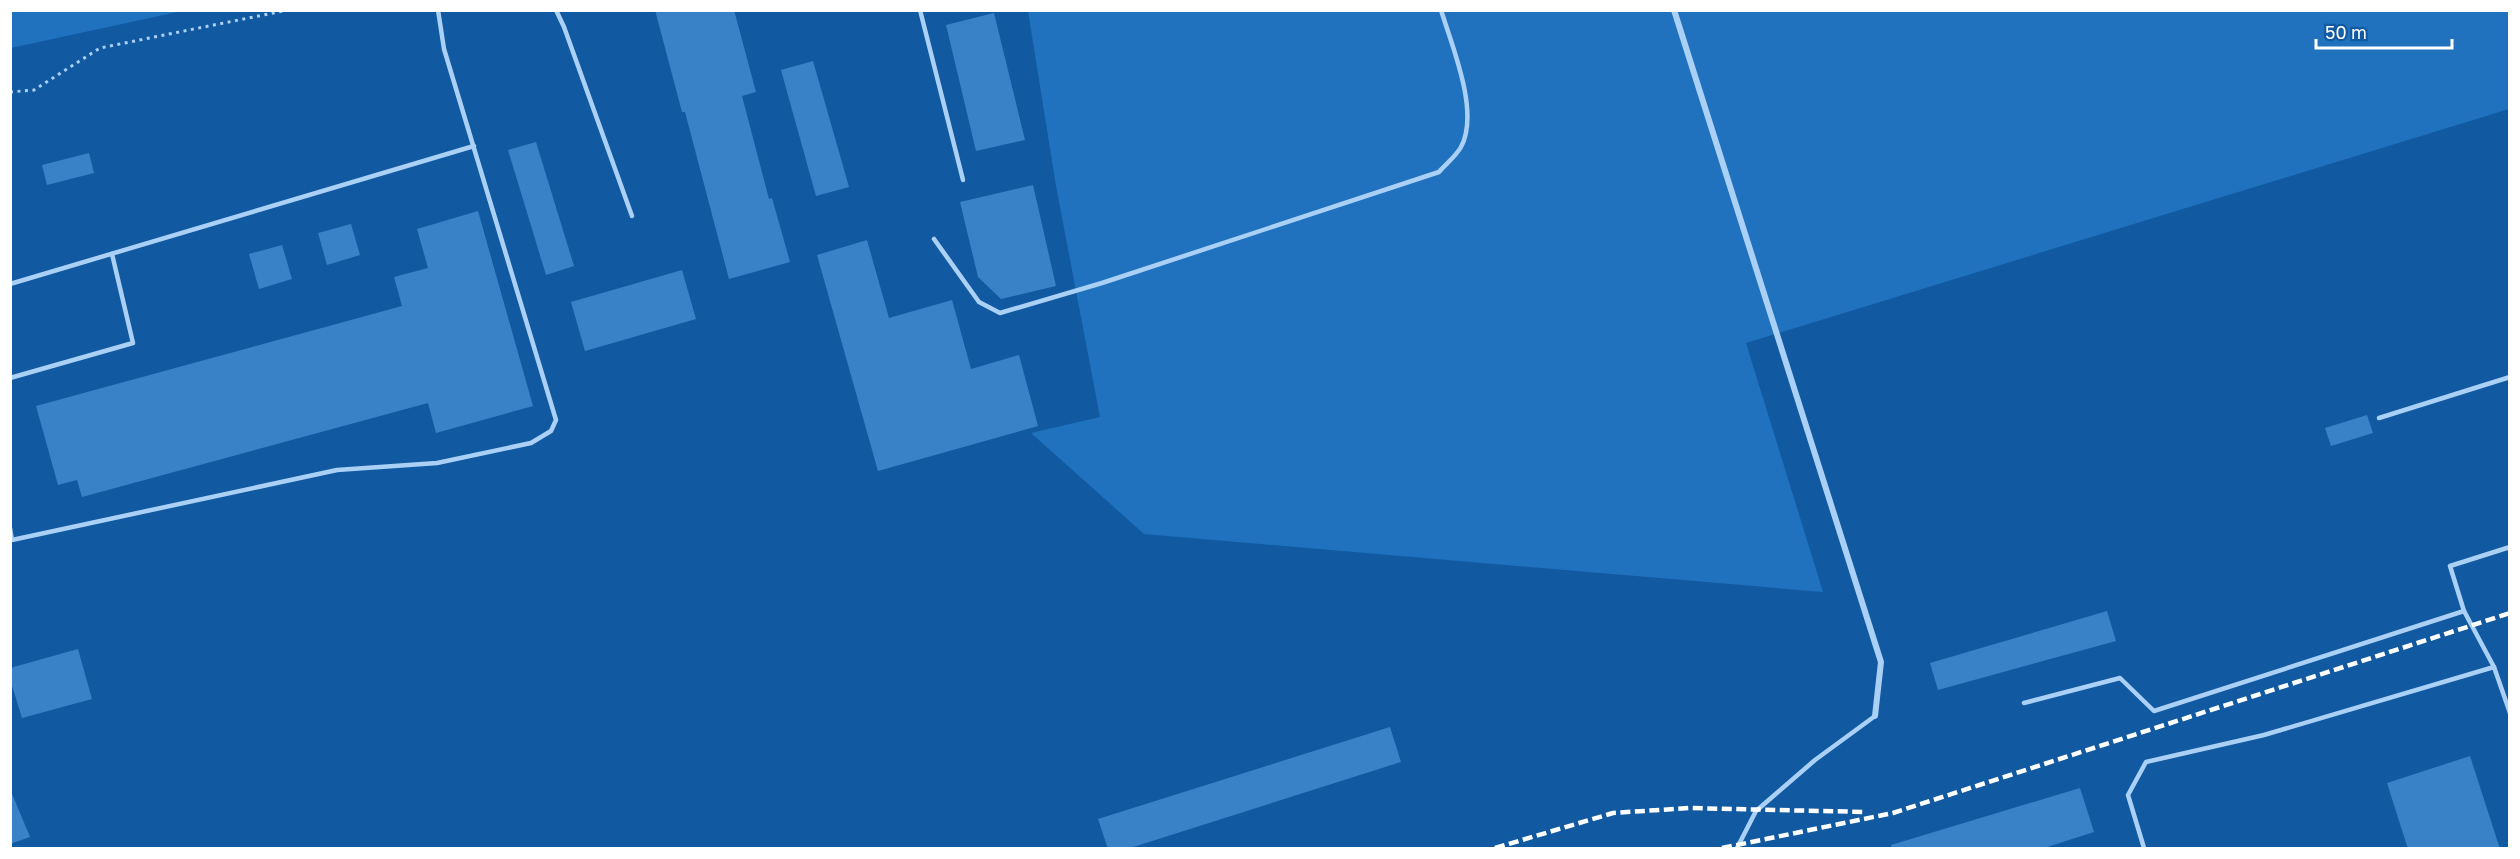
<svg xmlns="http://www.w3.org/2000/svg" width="2520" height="859" viewBox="0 0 2520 859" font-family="'Golos Text',sans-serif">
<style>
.green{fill:#2072be}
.building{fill:#3a82c8}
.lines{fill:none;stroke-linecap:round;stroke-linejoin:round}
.path{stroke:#aad1f5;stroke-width:3;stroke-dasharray:3 4.5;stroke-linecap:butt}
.lane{stroke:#aad1f5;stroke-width:4.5}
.street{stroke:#aad1f5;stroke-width:6}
.rail{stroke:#fff;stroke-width:4.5;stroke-dasharray:10 4.5;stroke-linecap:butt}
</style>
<rect width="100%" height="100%" fill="#1159a1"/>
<g class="green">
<path d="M11,10H182V11L11,48Z"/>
<path d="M1028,11H2509V109L1746,343L1823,592L1144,534L1031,433L1100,417L1056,186Z"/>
</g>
<g class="building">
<path d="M655,10H734L756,92L742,96L769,199L772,198L790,262L729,279L685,112H682Z"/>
<path d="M994,13L1025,140L976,151L946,25Z"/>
<path d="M813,61L849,187L816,196L781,70Z"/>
<path d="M536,142L574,266L546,275L508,150Z"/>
<path d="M89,153L94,173L47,185L42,165Z"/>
<path d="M1033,185L1056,286L1001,299L978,277L960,202Z"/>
<path d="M478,211L533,406L436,433L428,403L82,497L77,480L58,485L36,406L402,306L394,277L428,268L417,229Z"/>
<path d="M351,224L360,255L327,265L318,233Z"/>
<path d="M867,240L889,318L952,300L971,369L1019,355L1038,426L878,471L817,255Z"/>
<path d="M282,245L292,279L259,289L249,254Z"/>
<path d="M682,270L696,319L585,351L571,302Z"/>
<path d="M2367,415L2373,433L2331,446L2325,428Z"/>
<path d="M2107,611L2116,641L1938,690L1930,663Z"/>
<path d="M78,649L92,699L22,718L10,679V668Z"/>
<path d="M1390,727L1401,762L1127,849H1108L1098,819Z"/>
<path d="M2470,756L2500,849H2408L2387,783Z"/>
<path d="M2080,788L2094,832L2041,849H1892L1891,845Z"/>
<path d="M10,789L30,837L10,844Z"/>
</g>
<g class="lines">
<path class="path" d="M10,92L34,90L100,48L288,10"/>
<g class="lane">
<path d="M556,10L564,27L632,216"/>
<path d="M920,10L963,180"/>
<path d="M934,239L979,302L1000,313L1102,283L1439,172C1446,164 1456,156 1461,147C1480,112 1452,46 1441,10"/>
<path d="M10,284L474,146"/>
<path d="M10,378L133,343L112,254"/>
<path d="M2379,418L2510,377"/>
<path d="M10,528L12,540L337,470L437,463L531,443L551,431L556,420L444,49L438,10"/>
<path d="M2494,667L2510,713"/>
<path d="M2024,703L2120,678L2154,711L2464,611L2450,566L2510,547"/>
<path d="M1737,848L1756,811L1815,760L1875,716"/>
<path d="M2144,848L2128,795L2146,762L2264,735L2494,667L2464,611"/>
</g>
<path class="street" d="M1674,10L1881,662L1875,716"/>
<g class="rail">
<path d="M1495,848L1613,813L1689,808L1866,812"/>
<path d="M1722,848L1893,813L2510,613"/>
</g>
</g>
<rect width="2520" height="859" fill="none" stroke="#ffffff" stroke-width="24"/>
<path d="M2316 39v9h136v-9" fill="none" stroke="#ffffff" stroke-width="3"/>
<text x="2325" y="39" font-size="18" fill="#ffffff" stroke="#1159a1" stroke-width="4.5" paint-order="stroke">50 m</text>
</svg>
